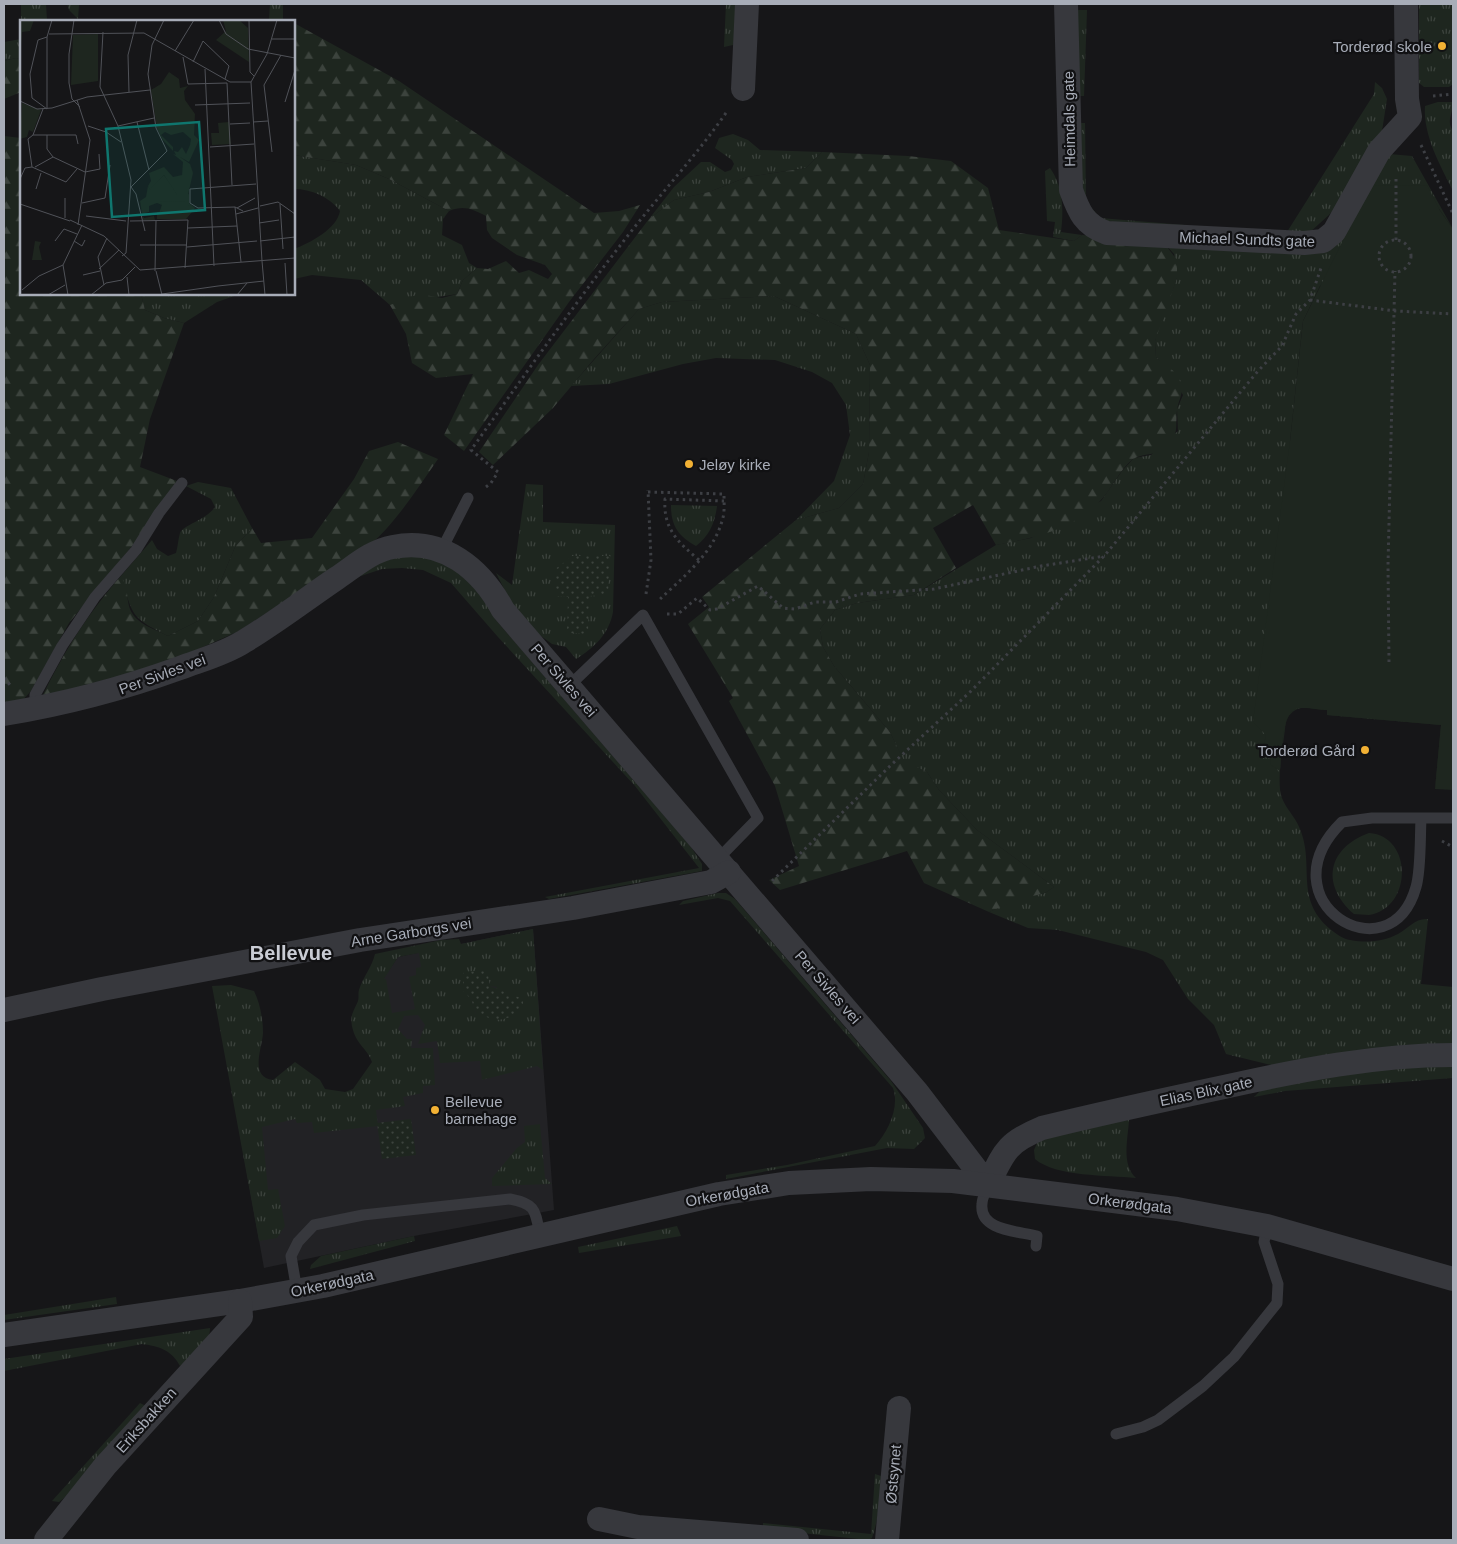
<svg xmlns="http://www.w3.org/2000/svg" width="1457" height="1544" viewBox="0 0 1457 1544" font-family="Helvetica,sans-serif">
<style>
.built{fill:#222225}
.grass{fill:url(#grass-tufts);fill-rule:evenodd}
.forest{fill:url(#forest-firs)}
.park{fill:url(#park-dots)}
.garden{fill:#1e261f}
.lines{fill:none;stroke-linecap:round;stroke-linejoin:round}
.path{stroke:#3d3f44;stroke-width:3;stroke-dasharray:2.5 4;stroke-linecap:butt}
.service{stroke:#37383d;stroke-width:11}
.minor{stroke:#37383d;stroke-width:24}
.poi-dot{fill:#f2b134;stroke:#111113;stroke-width:2}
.labels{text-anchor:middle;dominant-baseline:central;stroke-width:4.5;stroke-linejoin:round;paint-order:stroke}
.poi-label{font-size:15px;fill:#a8adb8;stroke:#111113;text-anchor:end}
.street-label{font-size:15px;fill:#a8adb8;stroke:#111113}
.district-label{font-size:20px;font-weight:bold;fill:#c9ccd4;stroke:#111113}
.inset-road{fill:none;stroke:#505258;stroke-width:1}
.view{fill:#0f766e;fill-opacity:0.15;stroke:#0f766e;stroke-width:2.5}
.inset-edge{fill:none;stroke:#a8adb8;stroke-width:2.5}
</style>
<defs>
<pattern id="grass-tufts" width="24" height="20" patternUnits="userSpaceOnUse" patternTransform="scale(1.25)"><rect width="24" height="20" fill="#1e261f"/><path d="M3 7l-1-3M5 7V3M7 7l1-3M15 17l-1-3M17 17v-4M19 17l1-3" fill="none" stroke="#3c433d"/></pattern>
<pattern id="forest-firs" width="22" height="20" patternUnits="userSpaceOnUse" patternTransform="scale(1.25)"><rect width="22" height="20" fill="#1e261f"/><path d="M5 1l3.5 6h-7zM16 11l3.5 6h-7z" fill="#3c433d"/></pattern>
<pattern id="park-dots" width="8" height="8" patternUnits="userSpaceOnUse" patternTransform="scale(1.25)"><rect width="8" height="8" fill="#1e261f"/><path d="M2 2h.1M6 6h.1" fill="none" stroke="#3c433d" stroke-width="1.8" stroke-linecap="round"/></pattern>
</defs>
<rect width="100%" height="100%" fill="#161618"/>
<path class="built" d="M533,929L554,1210L414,1236L264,1268L238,1124L403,1097L383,979L398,957Z"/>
<g class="grass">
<path d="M21,4H46L47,21H21V35Z"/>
<path d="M67,4H79L78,19L69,10Z"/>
<path d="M270,4H283V21H269Z"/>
<path d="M726,4H738L737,32L733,45L724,47Z"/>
<path d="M1419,4H1453V84L1449,87H1424L1419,83Z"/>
<path d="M1076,10H1087L1084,96H1076Z"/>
<path d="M21,39V59L16,58L4,61V42Z"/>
<path d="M1375,82L1382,88L1387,99L1382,131L1341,204L1309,233L1287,232L1374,94Z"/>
<path d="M1438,102H1453C1453,115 1446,120 1453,131V191C1440,165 1423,135 1425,106Z"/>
<path d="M1080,123H1085L1086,201L1100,218L1185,225L1174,228L1096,220L1083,204Z"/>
<path d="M733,134L748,140L760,150L822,152L806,168L747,177L709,192L674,200L649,219L674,187L701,162H710L725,172L731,170L734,164L732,160L715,148L719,138Z"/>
<path d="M1389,154L1412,156L1453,229L1439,209L1320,286L1303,321L1290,441L1451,679L1435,789L1441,725L1327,715V710C1308,709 1297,702 1286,720C1284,742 1278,766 1280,789C1281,805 1295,815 1300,829C1315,866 1294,898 1330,929C1335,933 1343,939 1350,940C1366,943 1383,942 1398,934C1409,928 1415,918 1428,919L1421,984L1453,987V1045L1271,1065L1226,1054L1214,1025L1188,999L1163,960L1146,952L1058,930L1028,928L989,912L1021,898L1045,893L1054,887L977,830L939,790L927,772L904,762L890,732L834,666L823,647L820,629L835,610L857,603L914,595L996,545L1031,538L1101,501L1122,471L1134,458L1151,455L1178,431L1177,409L1183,395L1166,367L1156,357L1155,341L1159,325L1177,278L1174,254L1164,243L1266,249L1267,253H1312Z"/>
<path d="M294,155L356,165L389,179L449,211L443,219L442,235L462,245L469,263L477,268L463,280L457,294L390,305L361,280L312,275L294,279V249C310,243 337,229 340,211C330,197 311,189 294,189Z"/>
<path d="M1050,168C1063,186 1064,211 1061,232L1082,235L1074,241L1053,237L1055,222L1047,221L1045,171Z"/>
<path d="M141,294H240L217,302L184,323L164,318L145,310Z"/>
<path d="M774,296L856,334L870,365L869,452L863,484L839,508L796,520L834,481L850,435L846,405L832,383L812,372L775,360L716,358L683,364L609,384L571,386L639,309L662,302Z"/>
<path d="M198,482L231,488L252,528L235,547L214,597L198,621L168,636C128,616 135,616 120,577L152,540L157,549L168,556L176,553C178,546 178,540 180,533C183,525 206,520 215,507L211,499L186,486Z"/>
<path d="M526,484L543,485V522L615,525L613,612C609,634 594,648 576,659L566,647L552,644L530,628L513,606L496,573L512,585Z"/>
<path d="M671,505L717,506C715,523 709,536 696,546C678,536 671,526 671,505Z"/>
<path d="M406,555C455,559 476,575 495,619L691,847L702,864V871L549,899L545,897L699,868L635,786L498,637L451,583L423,570L402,568L382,569L361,576L364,567Z"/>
<path d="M1369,833C1413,836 1413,908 1369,915C1364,915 1359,914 1354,914C1320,884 1328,848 1369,833Z"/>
<path d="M718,893H726L735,899L891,1081L923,1128L925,1138L914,1149L887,1148L726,1179V1175L787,1165L875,1146C888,1132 900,1107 893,1088L730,901L718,898L679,905L683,901Z"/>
<path d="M533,929L543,1070L537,1066L482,1080L480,1061L440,1063L437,1041L418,1044L425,1025L418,1015L404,1016L398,1029L407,1039H412L411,1048H433L435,1085L423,1086V1093L403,1097L405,1106L376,1110L378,1126L314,1133L312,1122L297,1123L295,1119L262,1127L268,1190L278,1189L285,1226L277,1238L259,1241L212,986L231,985L254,991C260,1003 263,1019 263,1033C262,1049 249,1077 273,1080L295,1062L320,1080L325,1089L345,1092L353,1089L372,1062C367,1048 357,1045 353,1030C349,1016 353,1013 358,1001C359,998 358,993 359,990C363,977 372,967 375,954L441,940L459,939L461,944ZM419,953L421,967L416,968V975L409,977L415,1009L392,1013L386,979H384L398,957ZM487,976L490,986L497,987L476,1014L471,998L467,994Z"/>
<path d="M1453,1063V1078L1285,1091L1254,1097L1261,1090L1332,1075Z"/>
<path d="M1129,1120C1128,1139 1121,1164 1136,1178C1108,1175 1056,1177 1035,1159L1034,1150L1038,1141L1107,1122Z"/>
<path d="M540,1124L545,1178L552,1184L492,1186V1178L517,1148L525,1142L524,1126Z"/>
<path d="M677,1226L681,1236L579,1253L578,1247Z"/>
<path d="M414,1236L415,1241L310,1269L311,1265L321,1256Z"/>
<path d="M116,1297L117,1304L4,1320V1315Z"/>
<path d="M210,1328C210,1346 193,1355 180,1366C172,1350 158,1346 142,1344L4,1371V1359Z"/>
<path d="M140,1403L146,1406L64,1498L59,1502L52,1501Z"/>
<path d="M875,1474L881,1476C880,1497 879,1518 872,1538L868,1540L763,1529V1523L871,1534Z"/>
</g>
<g class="forest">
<path d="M294,23L399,81L594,213L619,211L640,205L623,232L569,302L464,451L444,435L473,374L436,378L412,363L406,334L390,305L419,294L442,298L457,294L463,280L477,268L488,269L506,261L519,273L529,270L548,279L552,274L545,265L517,255L492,238L487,230L486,216C472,209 464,205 449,211L389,179L356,165L294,155Z"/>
<path d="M16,58L21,59V92L4,99V61Z"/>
<path d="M4,136L21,138V294H141L145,310L164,318L184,323L150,419L140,467L177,481L137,540L69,623L31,691L22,701L4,707Z"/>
<path d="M822,152L908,156L951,161L988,188L999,230L1074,241L1082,235L1164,243L1177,260V278L1155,341L1156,357C1162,363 1175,370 1178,377C1186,392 1179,397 1177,410C1175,427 1180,435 1165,448C1156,456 1142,453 1133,459C1119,470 1112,489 1100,501C1073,530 1034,538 996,545L973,505L933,528L956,568L914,595L857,603L835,610L820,629L823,647L834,666L890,732L904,761L927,772L939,790L977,830L1054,887L1045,893L1021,899L989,912L924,883L907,851L780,890L769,880L799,866L775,786L729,701L733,698L688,624L709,607L702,597L796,520L839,508L863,484L869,452L870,365L856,334L774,296L662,302L639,309L594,359L553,408L493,465L479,452L538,365L649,219L674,200L709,192L747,177L806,168Z"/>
<path d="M398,442L438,459C415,492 394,526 363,551L237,632L139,675L43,695C65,650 87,615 120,577C130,585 125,602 132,613C139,625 157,630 168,636L198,621L214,597L235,547L252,528L261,543L312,538L354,479L369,451Z"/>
</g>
<g class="park">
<path d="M572,556H610L608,595L589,596L588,634L567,633L568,597L556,596V569Z"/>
<path d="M487,969L490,986L523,999V1010C515,1015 503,1022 492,1019C485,1017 483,1014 476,1014L471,998L463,991V973Z"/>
<path d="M411,1119L416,1155L382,1159L377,1123Z"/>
</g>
<path class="garden" d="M1427,185L1439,209L1453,229V790L1435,789L1441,725L1327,715V710C1318,710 1304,706 1296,709C1281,714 1282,757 1280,771L1271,765L1270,752L1263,749L1266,735L1253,722L1290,441L1303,321L1370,186Z"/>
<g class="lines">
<g class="path">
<path d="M1433,96L1453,94"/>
<path d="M1421,145L1453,214"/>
<path d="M1396,240V178"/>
<circle cx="1395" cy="256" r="16"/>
<path d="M1310,300L1396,311L1453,314"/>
<path d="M486,487L491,483L498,472L471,450C522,379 572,307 626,238C660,194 697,155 728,110"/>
<path d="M648,492L724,494C724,503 725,513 722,521C713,554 681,579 658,601"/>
<path d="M699,560C678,542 663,529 665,499L724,501"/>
<path d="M646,594L651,560L648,490"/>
<path d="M667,614H678L697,598L710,610L717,609L758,586L783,608L795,609L815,602H836L860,594L934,589L1041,566L1105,556"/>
<path d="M1389,662L1388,565L1395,271"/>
<path d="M4,678L10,685"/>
<path d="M1442,841L1453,847"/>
<path d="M772,881L890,766L970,692L1105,555L1258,371L1282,346L1296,314L1310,300L1321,268"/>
</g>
<g class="service">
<path d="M441,551L468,498"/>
<path d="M569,686L643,615L758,818L717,860"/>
<path d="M35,709V695L62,646L95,597L136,550L159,513L182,483"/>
<path d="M1421,819C1420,838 1421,870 1416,887C1390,979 1262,901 1342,822L1372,818H1453"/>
<path d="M988,1185C986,1191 982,1198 982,1204C979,1231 1018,1231 1037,1236L1036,1246"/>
<path d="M297,1291L291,1256L298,1242L314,1225L363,1215L510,1199C536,1204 535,1210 540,1235"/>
<path d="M1116,1434L1143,1427L1158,1420L1203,1386L1234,1357L1277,1303L1278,1284L1264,1242L1267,1226"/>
</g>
<g class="minor">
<path d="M1066,4L1071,190C1079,212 1084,225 1107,233L1304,243L1323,241L1334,232L1379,151L1410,117L1407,99L1406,4"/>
<path d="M743,89L747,4"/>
<path d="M4,714C65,704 122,689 180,668C201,660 224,654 243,642C275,623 306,599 337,578C355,566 371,551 393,547C443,537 481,569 503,610L917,1092L988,1185C1004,1152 1006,1143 1042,1128C1103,1113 1163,1100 1224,1087C1300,1070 1375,1055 1453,1055"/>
<path d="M4,1010L102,989L360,940L573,908L711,882L729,872"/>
<path d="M4,1335L240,1301L323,1286L719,1194L789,1183L871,1179L953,1181L1177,1209L1267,1226L1453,1279"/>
<path d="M599,1519L638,1527L797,1540"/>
<path d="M46,1540L105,1466L241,1317L240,1301"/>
<path d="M887,1540L899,1408"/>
</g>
</g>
<g class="poi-dot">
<circle cx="1442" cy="46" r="5"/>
<circle cx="689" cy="464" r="5"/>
<circle cx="1365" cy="750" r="5"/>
<circle cx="435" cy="1110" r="5"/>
</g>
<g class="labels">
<g class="poi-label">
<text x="1432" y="46">Torderød skole</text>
<text x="699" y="464" text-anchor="start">Jeløy kirke</text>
<text x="1355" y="750">Torderød Gård</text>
<text x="445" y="1101" text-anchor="start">Bellevue<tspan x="445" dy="17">barnehage</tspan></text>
</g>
<g class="street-label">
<text transform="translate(1069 119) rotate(-91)">Heimdals gate</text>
<text transform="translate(1247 239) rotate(2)">Michael Sundts gate</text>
<text transform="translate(162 674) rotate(-20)">Per Sivles vei</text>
<text transform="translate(564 680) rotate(49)">Per Sivles vei</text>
<text transform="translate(411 932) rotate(-9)">Arne Garborgs vei</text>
<text transform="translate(828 987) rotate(49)">Per Sivles vei</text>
<text transform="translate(1206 1091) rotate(-12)">Elias Blix gate</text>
<text transform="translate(727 1194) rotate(-10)">Orkerødgata</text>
<text transform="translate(1130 1203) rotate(7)">Orkerødgata</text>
<text transform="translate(332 1283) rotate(-12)">Orkerødgata</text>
<text transform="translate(146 1420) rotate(-48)">Eriksbakken</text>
<text transform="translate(893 1474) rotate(-85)">Østsynet</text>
</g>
<g class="district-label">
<text x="291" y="953">Bellevue</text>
</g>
</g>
<g transform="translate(20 20)">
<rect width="275" height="275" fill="#161618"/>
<path d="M144,155L158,175L169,174V183L175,188L166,199L167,193L137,199L142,185L137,183L129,186V192L125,193L133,195L123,196L124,198L134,196L135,200H123L120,181L126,177L128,166L130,169Z" fill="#1e261f"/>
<path d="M0,0H14L10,11L2,12L0,40ZM203,0H219L228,8L229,42L196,20L206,11ZM149,52L159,59L160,68L168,66L164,71L165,80L175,94L174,115L179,120L169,142L160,137L170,144L173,153L168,175H157L144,155L130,170L128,166L131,161L129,153L144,147L153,157L162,155L163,142L153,134L156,135L154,131L158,132L162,127L166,134L170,125L171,119L163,112L151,115L145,112L141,115L153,127V131L142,119L137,108L131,70L141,64ZM2,83L21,90L13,112L9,110L7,117L0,119ZM15,221L21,222L19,227L22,240H12Z" fill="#1e261f"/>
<path d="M209,102L211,124L192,125L191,113H199L198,103Z" fill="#1e261f"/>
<path d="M78,14V61L51,65L53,15ZM140,181L165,182L174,189L166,199H137V192H141L142,184L138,183Z" fill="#1e261f"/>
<path class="inset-road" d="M54,0L49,34V63L52,79L60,87M199,0L206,14L228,29L275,38M229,0L230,52L234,56M83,12L80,67L98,106L111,160L106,233L102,236M29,14L124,13L210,62H231M27,17L18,20L10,54L12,78L27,89V17L32,0M252,19H275M155,31L174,0M163,37L168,64L207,63L212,165M173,42L183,21L209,46L205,59M185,49L194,246M109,72L108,35L117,0M57,80L70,120L58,205M0,81L17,89L32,88L67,77L130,70M265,82L275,50M175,85L230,83M23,89L13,115L8,119L12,147L46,162L57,149M117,102L129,150M233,102L248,101M210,104L230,103M68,106L86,112L101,122M98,106L134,98M13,115H56L58,124M27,115V129L33,137L65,152L80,149L79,134M190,127L234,124M252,132L244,65L261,35M15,147L33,137M0,159L5,148L12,147M16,169L21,153M62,183L85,178L90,145M0,184L50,201M260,184L263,229M240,186L258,182L275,194M215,187L221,242M217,188L235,178M223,191L215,187L178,188L170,183V169L236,164M216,194L238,188M66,196L106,201M45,198V178M50,200L84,216L120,250L275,238M110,201L168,200L165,248M239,203L259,200M168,208L217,206M125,211L116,174L111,167L147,131L136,108L128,54L132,25L144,0M35,221L44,209L57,214M54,221L62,226L65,220M240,221L275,217M120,225H167M167,227L237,221M242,241L245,275M242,241L231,62L247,34L257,0M265,243L267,275M43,245L48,275M79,249L99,230M135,251L136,201M136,251L142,275M63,255L80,251M107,257L109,275M84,265L78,237L87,218M198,266L244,261M2,270L19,256L43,245L62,205M142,274L198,266M28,275L45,265M71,275L86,263L102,260L115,247M217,275L227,263"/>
<path class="view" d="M179,102L185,190L92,197L86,109Z"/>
<rect width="275" height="275" class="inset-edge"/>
</g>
<rect width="1457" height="1544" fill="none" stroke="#a8adb8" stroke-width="10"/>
</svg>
